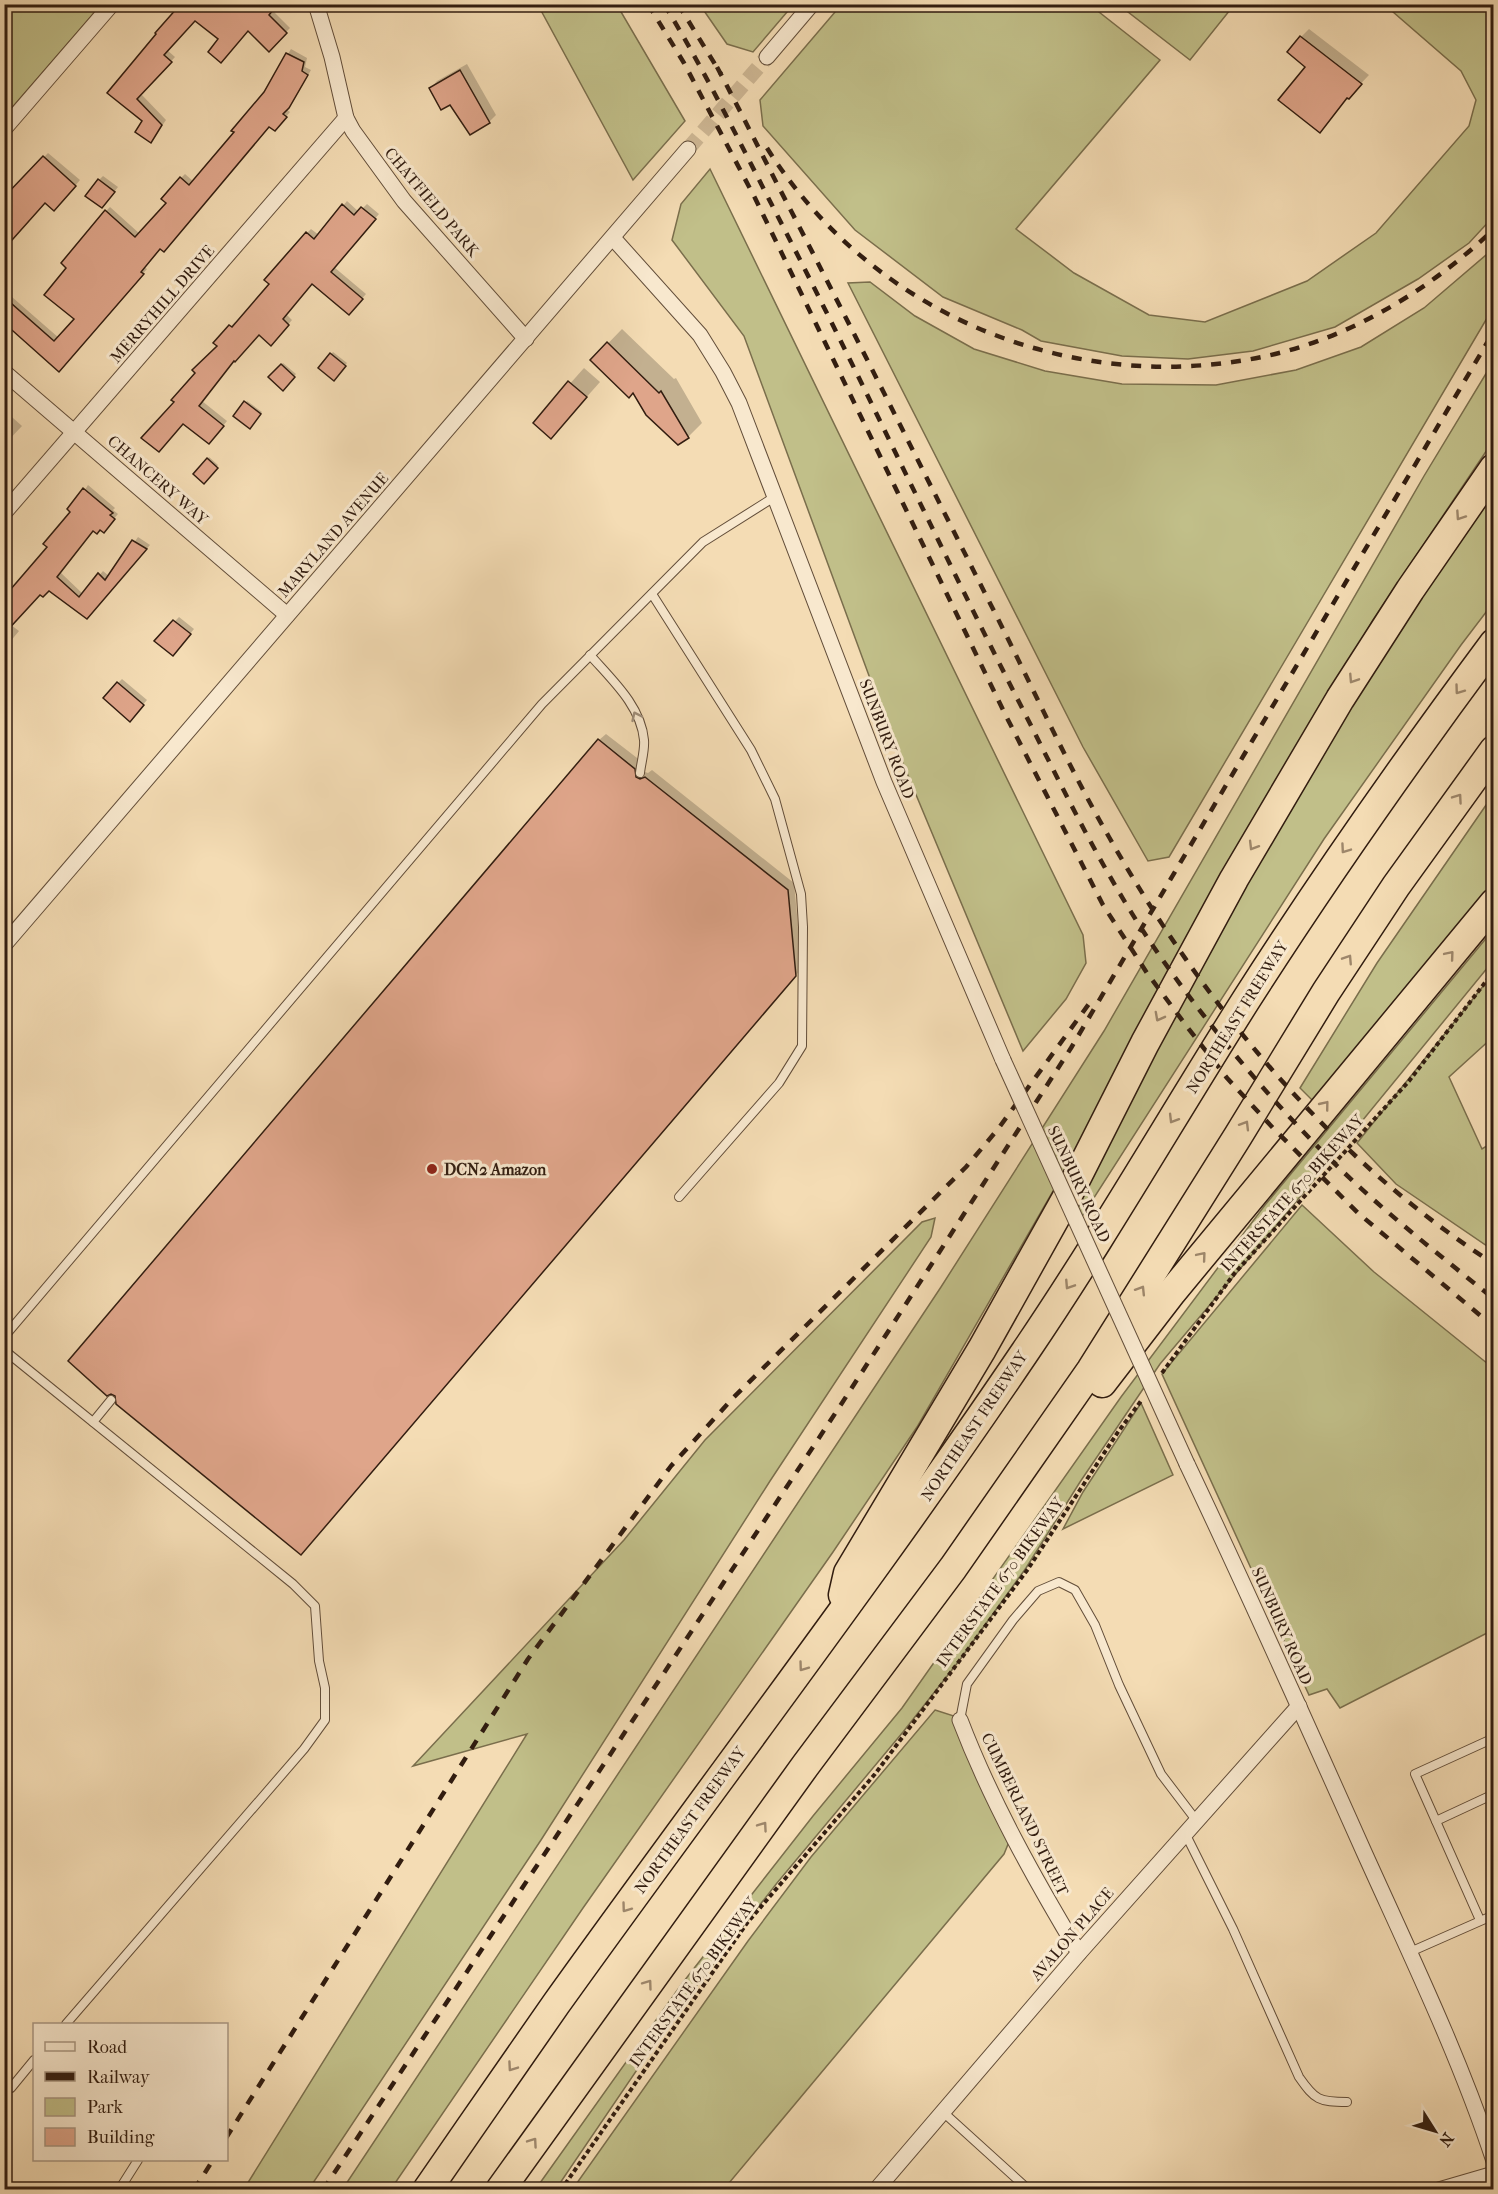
<svg xmlns="http://www.w3.org/2000/svg" width="1498" height="2194" viewBox="0 0 1498 2194" font-family="'IM FELL French Canon',serif">
<style>
.green{fill:#c1bf89;stroke:#7a6e4c;stroke-width:1.5}
.shadow{fill:#0003}
.building{fill:#dfa58a;stroke:#321d10;stroke-width:1.5}
.lines{fill:none;stroke-linecap:round;stroke-linejoin:round}
.minor-tunnel{stroke:#cdb693;stroke-width:15;stroke-dasharray:15 8;stroke-linecap:butt}
.service-casing{stroke:#624d39;stroke-width:10}
.minor-casing{stroke:#624d39;stroke-width:17}
.motorway-casing{stroke:#321d10;stroke-width:31}
.path{stroke:#321d10;stroke-width:4;stroke-dasharray:4.5 3;stroke-linecap:butt}
.service{stroke:#f8e8ce;stroke-width:8}
.minor{stroke:#f8e8ce;stroke-width:15}
.motorway{stroke:#f4dcb4;stroke-width:28}
.rail{stroke:#321d10;stroke-width:4.5;stroke-dasharray:10 10;stroke-linecap:butt}
.minor-bridge-casing{stroke:#624d39;stroke-width:17;stroke-linecap:butt}
.minor-bridge{stroke:#f8e8ce;stroke-width:15}
.oneway{stroke:#9d866a}
.oneway2{stroke:#9f8d78}
.poi-dot{fill:#8f2418;stroke:#f8e8ce;stroke-width:2}
.labels{text-anchor:middle;dominant-baseline:central;stroke-width:6;stroke-linejoin:round;paint-order:stroke}
.street-label{font-size:16px;fill:#321d10;stroke:#f8e8ce}
.poi-label{font-size:16px;font-weight:bold;fill:#321d10;stroke:#f8e8ce;text-anchor:start}
</style>
<rect width="100%" height="100%" fill="#f4dcb4"/>
<filter id="stains"><feTurbulence type="fractalNoise" baseFrequency=".00333" numOctaves="4"/><feColorMatrix values="0 0 0 0 .2 0 0 0 0 .09 0 0 0 0 .02 0 0 0 .5 -.17"/></filter>
<radialGradient id="worn" r=".72"><stop offset=".6" stop-color="#630" stop-opacity="0"/><stop offset="1" stop-color="#630" stop-opacity=".3"/></radialGradient>
<g class="green">
<path d="M5,4L101,5L10,110L5,105Z"/>
<path d="M538,5H617L685,121L633,180Z"/>
<path d="M700,5H793L753,52L727,44Z"/>
<path d="M841,5H1090L1160,60L1016,229L1074,273L1149,315L1205,322L1307,281L1376,233L1469,126L1476,100L1461,71L1385,5H1493V217L1469,243L1418,279L1335,327L1253,351L1188,359L1122,356L1041,341L1022,330L943,297L855,230L763,126L760,100Z"/>
<path d="M1119,5H1234L1190,60Z"/>
<path d="M710,169L1083,935L1086,963L1066,999L1023,1051L889,730L744,336L672,240L681,204Z"/>
<path d="M1493,249V308L1169,857L1148,861L1083,747L848,283L870,282L915,316L974,349L1045,371L1122,384L1216,385L1296,370L1361,347L1424,308Z"/>
<path d="M1493,362V441L1373,620L1217,885L1068,1165L917,1427L833,1552L583,1908L391,2189L342,2190L941,1287L1104,1031L1424,476Z"/>
<path d="M1493,491V603L1461,645L1324,839L1081,1218L1072,1212L1176,1011L1288,810L1390,643Z"/>
<path d="M1493,795V888L1317,1105L1300,1088L1377,963Z"/>
<path d="M1493,930V961L1272,1231L1160,1364L1080,1482L1026,1568L959,1661L903,1732L777,1883L679,2008L556,2189L535,2190L681,1985L813,1816L902,1708L1121,1397L1265,1205Z"/>
<path d="M1493,974V1037L1449,1077L1482,1149L1493,1142V1250L1396,1184L1357,1143Z"/>
<path d="M1302,1205L1374,1272L1493,1368V1630L1340,1708L1327,1689L1309,1695L1162,1374Z"/>
<path d="M935,1218L931,1237L770,1481L541,1840L309,2189H244L527,1734L413,1766L624,1540L705,1440L922,1222Z"/>
<path d="M1141,1403L1173,1475L1063,1529L1083,1492Z"/>
<path d="M935,1710L954,1716L1011,1837L1004,1854L724,2189L572,2190L748,1941L811,1857Z"/>
</g>
<g class="shadow">
<path d="M183,4L272,10L290,28L269,49L248,29L195,19L167,50L175,57L141,94L166,120L155,136L144,121L109,92Z"/>
<path d="M379,4H394L387,12Z"/>
<path d="M1309,29L1369,75L1348,97L1328,123L1307,67L1301,37Z"/>
<path d="M291,49L307,58L305,67L311,70L293,102L286,109L290,112L279,125H270L161,248L144,267L147,269L63,366L4,321V290L59,338L77,319L68,267L106,211L110,207L140,234L168,203L181,178L185,174L194,182L236,131L265,93Z"/>
<path d="M467,64L496,115L489,122L451,103L431,88L437,81Z"/>
<path d="M48,153L80,180L59,205L45,201L4,248V199Z"/>
<path d="M103,176L118,187L106,202L99,180Z"/>
<path d="M347,201L359,212L367,204L379,214L334,267L366,294L353,309L313,283L286,314L292,320L275,340L259,333L234,359L202,401L227,421L213,438L176,402L219,346L215,343L235,322L237,324L271,284L307,233L311,229L319,235Z"/>
<path d="M622,329L674,379L676,378L702,423L688,437L634,391L592,360Z"/>
<path d="M333,352L347,363L334,379L320,368Z"/>
<path d="M283,363L296,374L283,389L270,377Z"/>
<path d="M584,368L600,382L551,437L535,423Z"/>
<path d="M247,401L262,412L250,427L235,416Z"/>
<path d="M4,410L22,426L4,445Z"/>
<path d="M209,457L218,465L204,482L195,474Z"/>
<path d="M88,485L115,508L113,510L118,514L107,527L94,529L60,572L83,594L103,571L110,577L138,537L150,545L91,613L50,589L40,593L11,625L19,631L4,649V601L49,547Z"/>
<path d="M179,617L194,629L177,650L157,640Z"/>
<path d="M122,679L147,700L134,715L118,683Z"/>
<path d="M606,734L641,761L642,771L648,773L652,770L794,883L802,968L307,1547L599,740Z"/>
</g>
<g class="building">
<path d="M175,4H278L269,15L287,33L269,52L248,31L221,63L208,52L218,39L195,21L164,55L172,62L137,99L162,125L151,143L135,132L142,121L107,93L156,34L155,33L178,7Z"/>
<path d="M1300,36L1362,84L1349,99L1347,98L1320,133L1278,100L1305,67L1287,52Z"/>
<path d="M286,53L304,62L302,71L308,75L289,108L283,114L287,117L275,131L269,127L164,252L160,249L141,272L144,274L59,372L4,323V297L54,341L74,319L44,295L66,268L61,263L105,210L135,237L166,203L161,199L180,177L189,185L234,132L231,131L264,92Z"/>
<path d="M460,70L490,123L470,135L450,105L441,110L429,88Z"/>
<path d="M43,156L76,186L54,211L45,203L4,249V197Z"/>
<path d="M98,179L115,192L102,208L85,196Z"/>
<path d="M342,204L354,215L361,207L376,219L331,272L363,299L349,315L312,284L283,319L289,325L271,346L259,335L235,362L234,361L199,406L224,426L209,444L183,424L159,452L141,438L174,402L171,400L195,373L192,370L217,346L213,343L229,325L232,327L269,284L264,280L306,232L314,239Z"/>
<path d="M607,342L659,393L661,391L689,438L678,445L646,415L633,393L629,398L590,360Z"/>
<path d="M330,353L346,366L334,381L318,368Z"/>
<path d="M281,364L295,377L283,391L268,377Z"/>
<path d="M568,381L587,397L551,439L533,423Z"/>
<path d="M244,401L261,414L250,429L233,416Z"/>
<path d="M207,458L218,468L204,484L193,474Z"/>
<path d="M83,488L113,513L110,515L115,519L104,533L100,530L97,534L93,531L57,577L79,597L98,573L105,580L132,540L147,549L87,619L49,591L43,597L40,595L4,634V597L47,547L43,544L70,512L67,509Z"/>
<path d="M173,620L191,634L173,656L154,641Z"/>
<path d="M117,682L144,705L130,722L103,698Z"/>
<path d="M598,739L635,769L636,777L640,779L645,777L788,890L796,976L301,1555L116,1404L115,1396L111,1394L107,1396L68,1361Z"/>
</g>
<g class="lines">
<path class="minor-tunnel" d="M688,149L767,57"/>
<g class="service-casing">
<g id="service">
<path d="M652,594L751,750L775,799L801,894L803,927L802,1046L779,1083L679,1197"/>
<path d="M590,655C612,680 641,706 644,740C645,750 641,763 640,773"/>
<path d="M4,1337L542,704L703,542L776,496"/>
<path d="M4,1350L293,1584L315,1606L319,1661L325,1688V1720L304,1749L66,2024"/>
<path d="M93,1422L111,1400"/>
<path d="M960,1720L967,1684L1013,1620L1038,1591L1059,1582L1075,1590L1095,1625L1119,1685L1161,1774L1196,1820"/>
<path d="M1436,1821L1494,1794"/>
<path d="M1185,1833L1233,1929L1299,2077C1315,2100 1319,2102 1347,2102"/>
<path d="M1480,1920L1415,1774L1494,1738"/>
<path d="M1410,1952L1494,1915"/>
<path d="M4,2087L11,2088L34,2060"/>
<path d="M943,2112L1029,2190"/>
<path d="M119,2190L138,2160"/>
</g>
</g>
<g class="minor-casing">
<g id="minor">
<path d="M316,4L332,57L346,118L353,131L404,201L526,339"/>
<path d="M767,57L812,4"/>
<path d="M4,129L112,4"/>
<path d="M613,238L700,335L723,372L739,403L884,782L1003,1060"/>
<path d="M4,372L287,615"/>
<path d="M4,513L346,118"/>
<path d="M4,945L688,149"/>
<path d="M1187,1464C1248,1592 1306,1722 1364,1852C1410,1954 1459,2055 1494,2161"/>
<path d="M960,1720C991,1801 1034,1878 1079,1953"/>
<path d="M876,2190L1079,1953L1299,1706"/>
<path d="M1439,2190L1494,2174"/>
</g>
</g>
<g class="motorway-casing">
<g id="motorway">
<path d="M1102,1383L1172,1292L1494,903"/>
<path d="M843,1595L848,1573L982,1349L1067,1197L1145,1043L1234,879L1340,699L1410,590L1494,468"/>
<path d="M427,2190C470,2128 513,2065 556,2004C712,1786 875,1574 1025,1352C1103,1237 1172,1117 1246,1000C1324,878 1407,760 1494,643"/>
<path d="M500,2190L805,1766L953,1568L1091,1370L1238,1136L1326,992L1396,886L1494,750"/>
</g>
</g>
<g class="path">
<path d="M1162,1373L1234,1274L1409,1081L1494,971"/>
<path d="M561,2190L747,1923L875,1774L1028,1569L1118,1432L1141,1401"/>
</g>
<use href="#service" class="service"/>
<use href="#minor" class="minor"/>
<use href="#motorway" class="motorway"/>
<g class="rail">
<path d="M648,4L684,63L755,198L1006,716L1103,905L1147,973L1188,1028L1227,1078L1273,1128L1358,1213L1494,1327"/>
<path d="M664,4C705,71 739,141 775,211C859,373 935,538 1018,700C1063,788 1105,878 1162,959C1212,1030 1267,1096 1328,1157C1379,1208 1437,1253 1494,1299"/>
<path d="M678,4L721,74"/>
<path d="M717,67C741,112 763,157 787,203C858,340 927,479 997,617C1034,690 1068,766 1109,837C1204,1005 1330,1158 1494,1264"/>
<path d="M767,148C872,315 1070,396 1262,357C1349,339 1430,290 1494,229"/>
<path d="M226,2138L528,1659L671,1466L734,1397L966,1167L998,1129L1091,1001"/>
<path d="M194,2190L213,2160"/>
<path d="M323,2190L842,1403L1071,1048L1494,331"/>
</g>
<g class="minor-bridge-casing">
<path id="minor-bridge" d="M1003,1060L1187,1464"/>
</g>
<use href="#minor-bridge" class="minor-bridge"/>
</g>
<defs><path id="oneway-chevron" d="M-2-3.5L2.5 0L-2 3.5" fill="none" stroke-width="1.6" stroke-linecap="round" stroke-linejoin="round" transform="scale(1.5)"/></defs>
<g class="oneway">
<use href="#oneway-chevron" transform="translate(1460 516) rotate(124)"/>
<use href="#oneway-chevron" transform="translate(1353 679) rotate(123)"/>
<use href="#oneway-chevron" transform="translate(1459 690) rotate(126)"/>
<use href="#oneway-chevron" transform="translate(1458 798) rotate(-55)"/>
<use href="#oneway-chevron" transform="translate(1253 846) rotate(121)"/>
<use href="#oneway-chevron" transform="translate(1345 849) rotate(125)"/>
<use href="#oneway-chevron" transform="translate(1450 955) rotate(-50)"/>
<use href="#oneway-chevron" transform="translate(1348 959) rotate(-57)"/>
<use href="#oneway-chevron" transform="translate(1159 1017) rotate(118)"/>
<use href="#oneway-chevron" transform="translate(1325 1105) rotate(-51)"/>
<use href="#oneway-chevron" transform="translate(1173 1119) rotate(121)"/>
<use href="#oneway-chevron" transform="translate(1245 1125) rotate(-59)"/>
<use href="#oneway-chevron" transform="translate(1202 1256) rotate(-50)"/>
<use href="#oneway-chevron" transform="translate(1069 1285) rotate(123)"/>
<use href="#oneway-chevron" transform="translate(1141 1290) rotate(-58)"/>
<use href="#oneway-chevron" transform="translate(803 1667) rotate(126)"/>
<use href="#oneway-chevron" transform="translate(763 1826) rotate(-55)"/>
<use href="#oneway-chevron" transform="translate(626 1908) rotate(126)"/>
<use href="#oneway-chevron" transform="translate(648 1984) rotate(-54)"/>
<use href="#oneway-chevron" transform="translate(512 2067) rotate(125)"/>
<use href="#oneway-chevron" transform="translate(533 2142) rotate(-55)"/>
</g>
<use class="oneway2" href="#oneway-chevron" transform="translate(636 716) rotate(-115)"/>
<circle class="poi-dot" cx="432" cy="1169" r="6"/>
<g class="labels">
<g class="street-label">
<text transform="translate(432 202) rotate(50)">CHATFIELD PARK</text>
<text transform="translate(162 304) rotate(-49)">MERRYHILL DRIVE</text>
<text transform="translate(158 480) rotate(41)">CHANCERY WAY</text>
<text transform="translate(333 535) rotate(-49)">MARYLAND AVENUE</text>
<text transform="translate(887 739) rotate(69)">SUNBURY ROAD</text>
<text transform="translate(1237 1017) rotate(-58)">NORTHEAST FREEWAY</text>
<text transform="translate(1079 1184) rotate(65)">SUNBURY ROAD</text>
<text transform="translate(1292 1193) rotate(-48)">INTERSTATE 670 BIKEWAY</text>
<text transform="translate(974 1426) rotate(-56)">NORTHEAST FREEWAY</text>
<text transform="translate(1000 1582) rotate(-54)">INTERSTATE 670 BIKEWAY</text>
<text transform="translate(1282 1626) rotate(66)">SUNBURY ROAD</text>
<text transform="translate(1025 1814) rotate(64)">CUMBERLAND STREET</text>
<text transform="translate(690 1820) rotate(-54)">NORTHEAST FREEWAY</text>
<text transform="translate(1072 1934) rotate(-49)">AVALON PLACE</text>
<text transform="translate(693 1982) rotate(-54)">INTERSTATE 670 BIKEWAY</text>
</g>
<g class="poi-label">
<text x="444" y="1169">DCN2 Amazon</text>
</g>
</g>
<rect width="1498" height="2194" fill="none" stroke="#f4dcb4" stroke-width="24"/>
<rect x="6" y="6" width="1486" height="2182" fill="none" stroke="#321d10" stroke-width="3"/>
<rect x="12" y="12" width="1474" height="2170" fill="none" stroke="#321d10" stroke-width="1.5"/>
<rect x="33" y="2023" width="195" height="138" fill="#f8e8ce" stroke="#a99782" stroke-width="1.5"/>
<rect x="45" y="2042" width="30" height="9" fill="#f8e8ce" stroke="#a99782" stroke-width="1.5"/>
<text x="87" y="2053" font-size="18" fill="#321d10">Road</text>
<rect x="45" y="2072" width="30" height="9" fill="#321d10" stroke="#a99782" stroke-width="1.5"/>
<text x="87" y="2083" font-size="18" fill="#321d10">Railway</text>
<rect x="45" y="2098" width="30" height="18" fill="#c1bf89" stroke="#a99782" stroke-width="1.5"/>
<text x="87" y="2113" font-size="18" fill="#321d10">Park</text>
<rect x="45" y="2128" width="30" height="18" fill="#dfa58a" stroke="#a99782" stroke-width="1.5"/>
<text x="87" y="2143" font-size="18" fill="#321d10">Building</text>
<g transform="translate(1435 2131) rotate(127)" stroke="#f8e8ce" stroke-width="4.5" paint-order="stroke">
<path d="M0-4.5L10 22L0 15L-10 22Z" fill="#321d10"/>
<text y="-9" font-size="16" font-weight="bold" text-anchor="middle" fill="#321d10">N</text>
</g>
<rect width="100%" height="100%" filter="url(#stains)"/>
<rect width="100%" height="100%" fill="url(#worn)"/>
</svg>
